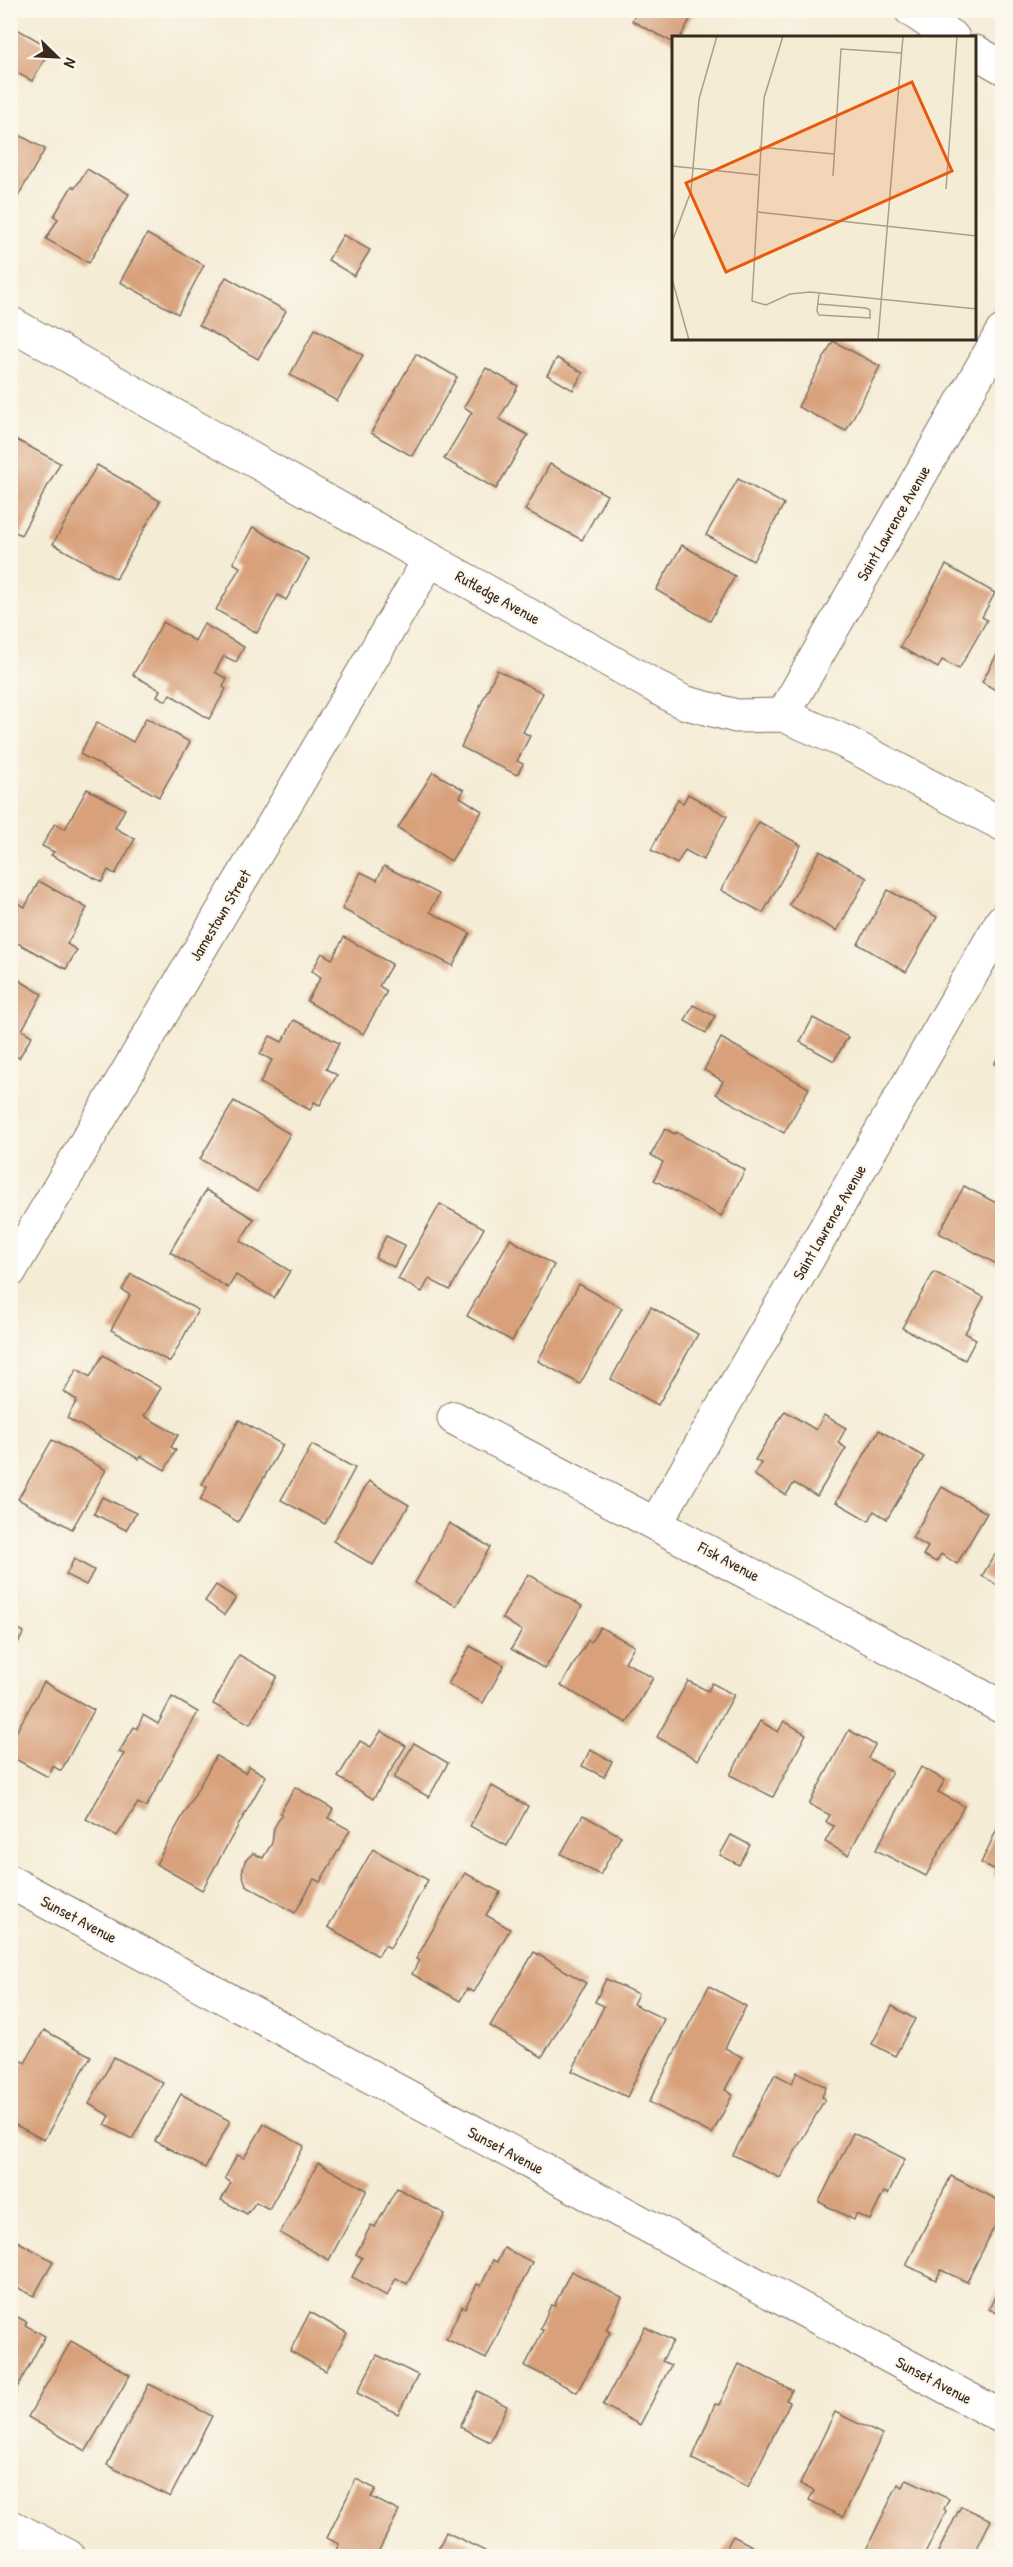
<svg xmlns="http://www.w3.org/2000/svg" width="1013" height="2567" viewBox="0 0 1013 2567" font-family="'Patrick Hand',sans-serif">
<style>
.building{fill:#d8a17b}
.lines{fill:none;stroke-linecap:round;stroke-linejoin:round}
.street-casing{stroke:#7c6e5e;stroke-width:35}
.street{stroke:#fff;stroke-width:33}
.labels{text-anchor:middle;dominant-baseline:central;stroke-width:4.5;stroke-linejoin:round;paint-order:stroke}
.street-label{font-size:16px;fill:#3b2a1e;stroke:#fbf7ec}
.inset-road{fill:none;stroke:#ab9e8c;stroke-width:1.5}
.view{fill:#e8590c;fill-opacity:0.15;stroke:#e8590c;stroke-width:3}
.inset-edge{fill:none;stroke:#3b2a1e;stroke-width:3}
</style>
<rect width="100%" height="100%" fill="#fbf7ec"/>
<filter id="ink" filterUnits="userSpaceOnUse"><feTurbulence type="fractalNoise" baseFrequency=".0167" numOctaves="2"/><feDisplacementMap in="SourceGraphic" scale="12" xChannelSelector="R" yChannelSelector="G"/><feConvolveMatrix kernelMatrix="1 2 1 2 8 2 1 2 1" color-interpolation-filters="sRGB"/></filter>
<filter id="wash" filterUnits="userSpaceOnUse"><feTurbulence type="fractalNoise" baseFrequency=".008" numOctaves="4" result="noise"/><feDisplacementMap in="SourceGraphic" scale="24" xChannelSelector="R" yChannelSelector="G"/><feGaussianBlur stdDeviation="1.35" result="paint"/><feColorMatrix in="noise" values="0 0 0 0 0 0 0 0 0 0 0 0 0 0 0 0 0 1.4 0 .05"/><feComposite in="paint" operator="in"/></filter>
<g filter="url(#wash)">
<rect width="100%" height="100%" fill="#f5ecd6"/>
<g id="blocks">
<g class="building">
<path d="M638,10H695L680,38H674V43L632,21Z"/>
<path d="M17,29L51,48L32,81L10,69V40Z"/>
<path d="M10,130L45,149L10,210Z"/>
<path d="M87,169L129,194L89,263L46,239L58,219L54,216L72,186L75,188Z"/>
<path d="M147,234L204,265L178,314L120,282Z"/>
<path d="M343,235L370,250L354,276L328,260Z"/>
<path d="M226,277L286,311L258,359L199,325Z"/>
<path d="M315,329L363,355L337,401L290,375Z"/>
<path d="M833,341L880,366L846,431L798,407Z"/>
<path d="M416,354L457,377L412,456L371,433Z"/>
<path d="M557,358L583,373L573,390L547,375Z"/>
<path d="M486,368L518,386L499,419L528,435L496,489L444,459L472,412L464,407Z"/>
<path d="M13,438L60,463L21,535L10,529V443Z"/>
<path d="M550,464L607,495L582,540L525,510Z"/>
<path d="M97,465L160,501L116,579L53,544Z"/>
<path d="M738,479L784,504L753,561L706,535Z"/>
<path d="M253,527L309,559L286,600L278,595L257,633L216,610L240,567L233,563Z"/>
<path d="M682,545L735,576L710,621L656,590Z"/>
<path d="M946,565L995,593L982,617L987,620L959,669L942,660L938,668L900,647Z"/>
<path d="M163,622L195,641L204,624L244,647L236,662L224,656L215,672L227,679L223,687L226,689L209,719L170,694L166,701L157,696L160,690L133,675Z"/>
<path d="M1002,645V694L982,682Z"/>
<path d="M497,670L543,693L523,732L530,736L517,761L523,764L517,775L461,747Z"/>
<path d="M146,718L190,742L159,797L80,754L97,722L133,742Z"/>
<path d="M433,772L464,790L460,797L482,811L451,861L398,828Z"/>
<path d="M87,789L125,809L115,828L135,839L115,874L108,870L102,882L51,855L54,852L42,846L55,823L65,829Z"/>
<path d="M688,794L727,816L703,860L685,850L677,864L651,850L678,799L683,803Z"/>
<path d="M759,822L801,845L763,913L721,890Z"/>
<path d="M820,851L867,878L837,931L789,905Z"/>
<path d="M384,866L439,894L430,912L470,933L453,966L342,909L361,872L377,880Z"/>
<path d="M39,881L87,908L67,944L77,950L66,969L10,939V899L25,907Z"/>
<path d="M888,890L937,917L906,972L858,944Z"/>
<path d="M344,937L392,964L379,986L387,991L363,1034L307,1001L321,977L312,971L322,953L332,959Z"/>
<path d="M17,979L42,994L22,1030L32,1036L19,1058L10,1053V987Z"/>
<path d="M693,1005L715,1016L706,1033L685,1021Z"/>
<path d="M813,1018L848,1037L834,1061L800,1042Z"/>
<path d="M294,1020L339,1043L326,1069L337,1075L320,1105L314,1102L310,1110L260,1083L272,1060L260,1054L270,1036L282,1042Z"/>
<path d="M721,1038L809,1088L784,1133L716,1094L723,1081L704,1070Z"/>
<path d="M1002,1051V1069L994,1064Z"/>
<path d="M234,1101L290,1134L257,1192L200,1159Z"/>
<path d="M665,1129L675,1134L676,1132L745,1170L721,1216L654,1180L663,1162L651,1155Z"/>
<path d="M964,1186L1002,1206V1267L939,1233Z"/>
<path d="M206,1190L254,1219L240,1241L290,1271L274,1298L236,1275L228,1288L170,1252Z"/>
<path d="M440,1204L484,1228L450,1290L429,1279L422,1292L398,1279Z"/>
<path d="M386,1236L405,1245L394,1267L375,1258Z"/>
<path d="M510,1239L554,1265L512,1341L467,1316Z"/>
<path d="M934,1272L984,1297L965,1333L976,1339L965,1360L902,1328Z"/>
<path d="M131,1274L198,1310L170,1362L111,1330L130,1295L122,1290Z"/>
<path d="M579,1284L622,1308L580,1384L538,1361Z"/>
<path d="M651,1307L698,1334L658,1405L611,1379Z"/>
<path d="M103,1355L161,1388L144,1416L178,1435L171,1447L176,1450L165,1470L141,1456L139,1459L67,1418L77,1400L64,1392L77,1369L90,1377Z"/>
<path d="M785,1411L816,1430L824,1415L846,1428L838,1443L846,1448L817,1496L794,1483L786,1495L754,1475L761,1463L755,1460Z"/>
<path d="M239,1420L283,1445L238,1522L200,1500L207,1487L202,1484Z"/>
<path d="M879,1430L924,1457L887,1519L874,1511L869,1521L836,1502Z"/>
<path d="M52,1440L106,1470L72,1529L18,1499Z"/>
<path d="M312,1445L355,1468L325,1524L281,1500Z"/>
<path d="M369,1481L409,1505L373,1565L333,1541Z"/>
<path d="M942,1487L987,1513L957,1564L941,1554L936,1562L923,1555L928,1547L912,1538Z"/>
<path d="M102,1497L136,1513L126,1530L94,1514Z"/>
<path d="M449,1523L490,1547L456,1606L415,1583Z"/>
<path d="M1002,1542V1588L982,1576Z"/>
<path d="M74,1559L94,1570L86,1585L66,1575Z"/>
<path d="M528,1574L582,1606L545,1669L511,1649L522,1631L502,1618Z"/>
<path d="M216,1585L236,1598L224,1615L205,1601Z"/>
<path d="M10,1596L18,1600L10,1616Z"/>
<path d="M10,1625L24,1632L10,1658Z"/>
<path d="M600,1627L634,1646L625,1662L653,1678L627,1723L561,1686L588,1640L591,1642Z"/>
<path d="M470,1646L504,1665L483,1703L448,1684Z"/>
<path d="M239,1655L277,1676L250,1724L213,1704Z"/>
<path d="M688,1681L708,1691L712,1683L734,1695L698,1760L657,1737Z"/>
<path d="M44,1682L94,1710L61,1771L53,1766L48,1777L10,1756V1743Z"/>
<path d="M172,1697L198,1712L146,1807L138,1803L117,1836L86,1819L124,1754L119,1752L134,1727L137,1729L143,1715L158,1724Z"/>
<path d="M760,1721L778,1732L784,1721L806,1734L773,1797L730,1775Z"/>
<path d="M849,1730L875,1745L868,1758L892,1772L848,1855L825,1842L834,1826L826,1822L830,1815L809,1804Z"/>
<path d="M381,1731L406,1746L373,1799L338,1777L360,1741L371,1747Z"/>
<path d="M414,1743L448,1763L429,1797L394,1778Z"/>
<path d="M590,1750L612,1761L604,1777L582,1766Z"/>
<path d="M216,1756L245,1773L249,1766L266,1776L202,1890L156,1864Z"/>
<path d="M921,1767L945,1780L938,1792L964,1806L926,1876L876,1850Z"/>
<path d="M492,1786L528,1806L507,1846L470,1826Z"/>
<path d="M295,1787L333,1809L328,1818L350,1830L320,1882L314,1879L295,1913L246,1885L242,1873L245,1861L253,1853L263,1858L272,1843L274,1828L282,1814L280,1813Z"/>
<path d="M583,1815L621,1836L600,1875L561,1854Z"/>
<path d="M999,1825L1002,1826V1881L994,1876L996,1870L981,1863Z"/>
<path d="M731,1835L750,1845L739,1865L720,1855Z"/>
<path d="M373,1849L428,1880L390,1948L385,1945L378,1956L328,1927Z"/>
<path d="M465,1873L500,1892L486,1915L510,1929L474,1992L467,1989L460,2001L412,1974L419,1960L416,1959Z"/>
<path d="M534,1952L586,1983L542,2057L490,2026Z"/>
<path d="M606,1979L638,1994L633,2004L664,2019L627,2097L572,2071L604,2006L595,2002Z"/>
<path d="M709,1986L746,2006L725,2048L742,2057L725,2090L733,2094L712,2134L649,2102Z"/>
<path d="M892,2006L915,2019L895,2056L872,2044Z"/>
<path d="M44,2030L91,2056L44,2140L10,2122V2083L22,2061L25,2063Z"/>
<path d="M114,2057L163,2083L132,2139L105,2125L110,2116L89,2104Z"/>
<path d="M797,2072L826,2087L822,2097L825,2099L780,2178L733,2155L775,2074L792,2083Z"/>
<path d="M181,2094L230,2121L205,2168L155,2141Z"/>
<path d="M264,2124L304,2146L269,2209L256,2202L247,2214L221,2200L231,2183L225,2178L237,2155L244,2158Z"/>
<path d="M853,2133L905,2159L888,2194L884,2192L870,2220L856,2214L854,2220L819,2202Z"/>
<path d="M318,2163L367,2190L329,2260L280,2233Z"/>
<path d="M951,2176L1002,2202V2211L967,2282L941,2270L936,2280L906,2265Z"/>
<path d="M397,2188L445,2214L407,2284L396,2278L387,2296L352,2277L362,2258L356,2254L371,2225L375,2227Z"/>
<path d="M17,2241L53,2261L34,2296L10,2284V2254Z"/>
<path d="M504,2248L532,2262L486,2359L446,2339L462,2306L465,2308L477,2284L481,2286L493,2260L497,2262Z"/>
<path d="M571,2271L622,2297L606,2330L610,2332L577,2392L525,2366L543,2330L540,2329L551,2305L554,2306Z"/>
<path d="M1002,2282V2316L989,2309Z"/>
<path d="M310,2312L347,2333L326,2371L290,2351Z"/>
<path d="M10,2313L27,2322L25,2325L45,2336L13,2395L10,2394Z"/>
<path d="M645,2327L673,2341L662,2361L671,2365L640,2425L603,2405Z"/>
<path d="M71,2341L130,2375L86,2451L28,2417Z"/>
<path d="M377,2355L418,2375L398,2414L357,2393Z"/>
<path d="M739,2364L792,2390L786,2400L790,2402L748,2487L692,2459L715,2404L719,2405Z"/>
<path d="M149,2384L212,2416L170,2497L107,2465Z"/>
<path d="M477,2391L507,2406L490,2442L460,2427Z"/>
<path d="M835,2412L882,2435L843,2517L809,2500L814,2491L800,2484Z"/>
<path d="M356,2479L376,2489L371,2497L399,2511L376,2556H333L339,2544L327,2538Z"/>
<path d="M907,2479L949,2499L944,2509L946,2511L924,2556H863L898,2484L903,2487Z"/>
<path d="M961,2506L991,2520L973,2556H936Z"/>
<path d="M446,2532L485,2551L483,2556H435Z"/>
<path d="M733,2536L760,2550L757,2556H722Z"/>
</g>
</g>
</g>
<g filter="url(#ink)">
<use href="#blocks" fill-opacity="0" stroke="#7c6e5e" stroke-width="1.5"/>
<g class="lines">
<g class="street-casing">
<g id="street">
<path d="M911,10L953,38"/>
<path d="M976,52L1002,67"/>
<path d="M10,323L683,702L736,716L783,715L843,741L1002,824"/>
<path d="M783,715L1002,332"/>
<path d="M10,1271L430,559"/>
<path d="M454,1418L1002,1707"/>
<path d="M656,1523L1002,921"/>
<path d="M10,1882L1002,2417"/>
<path d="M10,2526L68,2556"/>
</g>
</g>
<use href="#street" class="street"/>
</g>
</g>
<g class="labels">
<g class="street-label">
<text transform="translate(893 523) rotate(-60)">Saint Lawrence Avenue</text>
<text transform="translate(498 597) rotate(29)">Rutledge Avenue</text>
<text transform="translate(220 915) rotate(-59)">Jamestown Street</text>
<text transform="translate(829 1222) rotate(-60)">Saint Lawrence Avenue</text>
<text transform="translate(729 1561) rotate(28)">Fisk Avenue</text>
<text transform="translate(79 1919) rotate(28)">Sunset Avenue</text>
<text transform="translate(506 2150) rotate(28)">Sunset Avenue</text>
<text transform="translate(934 2380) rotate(28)">Sunset Avenue</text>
</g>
</g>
<g transform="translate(672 36)">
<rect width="304" height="304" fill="#f5ecd6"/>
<path class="inset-road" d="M111,0L92,62L80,265L94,269L118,258L138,256L305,273M87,111L162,118M0,130L86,139M161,140L169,13L230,17M274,153L285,0M86,176L305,200M0,206L19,155L27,63L45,0M0,243L17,304M146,268L194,272L198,274V282L147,279L145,275L147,257M206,304L231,0"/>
<path class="view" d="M240,46L280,135L54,236L14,147Z"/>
<rect width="304" height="304" class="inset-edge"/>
</g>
<rect width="1013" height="2567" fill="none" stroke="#fbf7ec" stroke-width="36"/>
<g transform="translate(57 57) rotate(114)" stroke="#fbf7ec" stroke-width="4.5" paint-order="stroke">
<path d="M0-4.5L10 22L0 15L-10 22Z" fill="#3b2a1e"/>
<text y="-9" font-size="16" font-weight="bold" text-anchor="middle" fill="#3b2a1e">N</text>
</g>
</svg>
